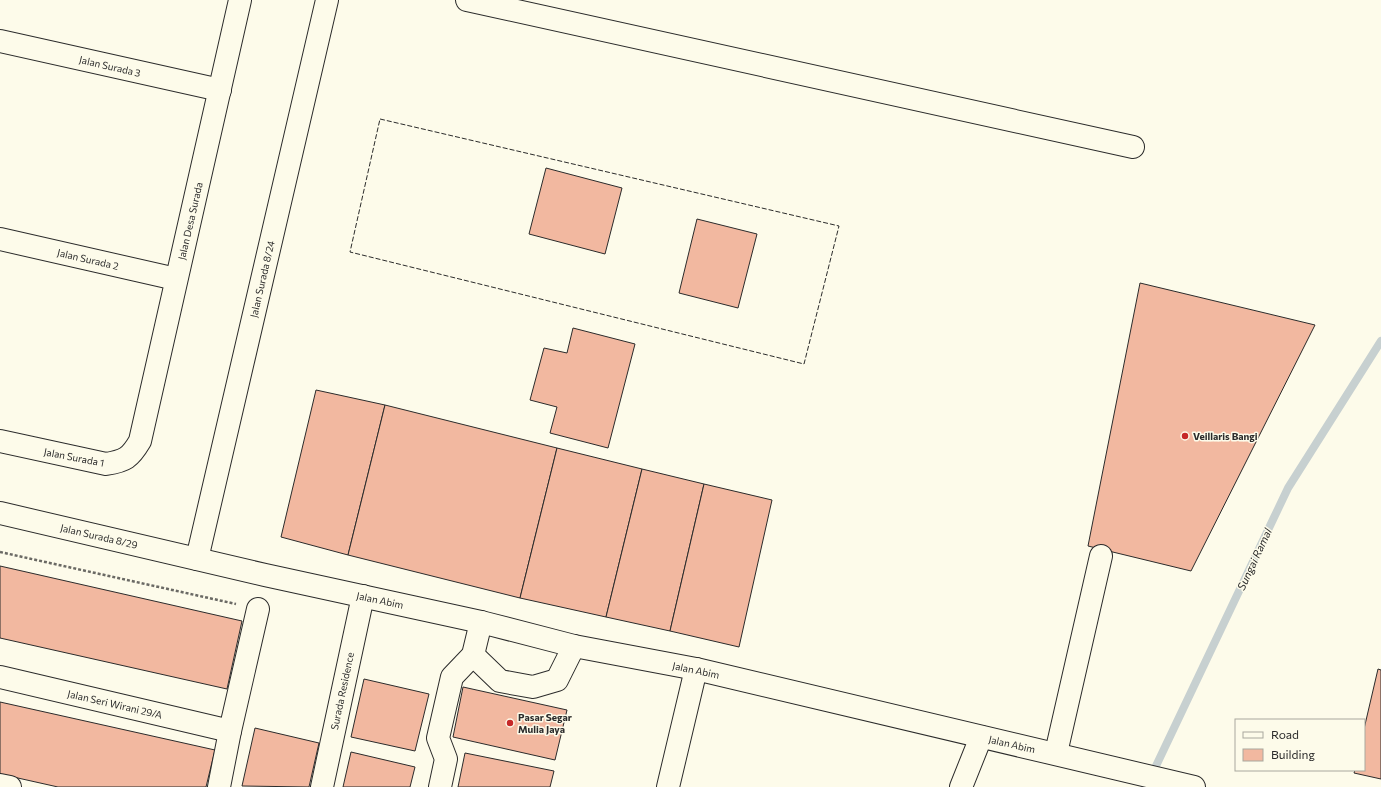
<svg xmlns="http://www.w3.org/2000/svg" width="1381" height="787" viewBox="0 0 1381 787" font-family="Commissioner,sans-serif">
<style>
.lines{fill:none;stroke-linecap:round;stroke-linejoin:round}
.stream{stroke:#c7d0d0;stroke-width:8}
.building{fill:#f2b8a0;stroke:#2b2b2b}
.minor-casing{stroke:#2b2b2b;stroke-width:24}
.path{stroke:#6a6964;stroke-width:2.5;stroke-dasharray:3 2;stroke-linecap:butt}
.minor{stroke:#fdfbea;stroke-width:22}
.fence{stroke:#2b2b2b;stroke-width:1;stroke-dasharray:5 2;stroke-linecap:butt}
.poi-dot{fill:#c62828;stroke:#fdfbea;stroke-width:1.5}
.labels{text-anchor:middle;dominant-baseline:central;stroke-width:3;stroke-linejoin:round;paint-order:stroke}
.street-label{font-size:10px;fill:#2b2b2b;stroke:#fdfbea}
.poi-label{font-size:10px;font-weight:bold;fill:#2b2b2b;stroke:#fdfbea;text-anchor:start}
.water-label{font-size:11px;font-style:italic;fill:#2b2b2b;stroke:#fdfbea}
</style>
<rect width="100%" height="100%" fill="#fdfbea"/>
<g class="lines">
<path class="stream" d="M1146,787L1288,488L1381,341"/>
</g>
<g class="building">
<path d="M546,168L622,188L605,254L529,234Z"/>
<path d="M697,219L757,234L738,308L679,293Z"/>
<path d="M1140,283L1315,325L1191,571L1088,546Z"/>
<path d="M573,328L635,344L608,448L550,433L557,407L530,400L544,348L567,353Z"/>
<path d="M316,390L385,405L348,555L281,537Z"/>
<path d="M385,405L557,448L520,598L348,555Z"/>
<path d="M557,448L642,469L606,617L520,598Z"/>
<path d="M642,469L704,484L670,631L606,617Z"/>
<path d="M704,484L772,500L739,647L670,631Z"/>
<path d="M0,566L242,621L227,689L0,638Z"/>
<path d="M1378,669L1381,670V779L1354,773L1355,770H1364V729Z"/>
<path d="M364,679L429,694L415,751L351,737Z"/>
<path d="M463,687L567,710L555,760L453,737Z"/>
<path d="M0,702L215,750L206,787H58L0,774Z"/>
<path d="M255,728L319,743L309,787L242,786Z"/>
<path d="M351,752L415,767L410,787H343Z"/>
<path d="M465,753L554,771L550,787H458Z"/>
</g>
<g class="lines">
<g class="minor-casing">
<g id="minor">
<path d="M467,0L1133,147"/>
<path d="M0,41L220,90"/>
<path d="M0,239L176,279"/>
<path d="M0,441L106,464C125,461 130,458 140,441L240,0"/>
<path d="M0,513L265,575L481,622L574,646L696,669L1194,787"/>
<path d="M197,559L327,0"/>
<path d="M473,655L500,681L533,687L557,680L574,646"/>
<path d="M0,677L230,731"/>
<path d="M1056,753L1101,556"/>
<path d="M0,785L10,787"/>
<path d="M219,787L230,731L258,609"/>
<path d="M322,787L363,596"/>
<path d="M440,787L446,759L438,738L452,677L473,655L481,622"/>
<path d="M668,787L696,669"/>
<path d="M961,787L981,737"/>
</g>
</g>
<path class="path" d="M0,552L236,604"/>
<use href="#minor" class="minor"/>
<path class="fence" d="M380,119L839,226L804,364L350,252Z"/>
</g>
<g class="poi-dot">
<circle cx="1185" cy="436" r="4"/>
<circle cx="510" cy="723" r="4"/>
</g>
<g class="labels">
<g class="street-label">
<text transform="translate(110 66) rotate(13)">Jalan Surada 3</text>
<text transform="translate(190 221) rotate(-77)">Jalan Desa Surada</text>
<text transform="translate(88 259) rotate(13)">Jalan Surada 2</text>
<text transform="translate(262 279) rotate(-77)">Jalan Surada 8/24</text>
<text transform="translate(74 457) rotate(11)">Jalan Surada 1</text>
<text transform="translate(99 536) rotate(13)">Jalan Surada 8/29</text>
<text transform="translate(380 600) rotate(12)">Jalan Abim</text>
<text transform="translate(696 670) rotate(12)">Jalan Abim</text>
<text transform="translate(342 691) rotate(-78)">Surada Residence</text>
<text transform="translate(115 704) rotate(13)">Jalan Seri Wirani 29/A</text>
<text transform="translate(1012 744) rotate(13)">Jalan Abim</text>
</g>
<g class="poi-label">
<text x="1193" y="436">Veillaris Bangi</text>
<text x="518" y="717">Pasar Segar<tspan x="518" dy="12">Mulia Jaya</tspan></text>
</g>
<g class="water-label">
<text transform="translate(1254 559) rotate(-65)">Sungai Ramal</text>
</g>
</g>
<rect x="1235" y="719" width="130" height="52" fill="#fdfbea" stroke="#a9a89e"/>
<rect x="1243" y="732" width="20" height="6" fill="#fdfbea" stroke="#a9a89e"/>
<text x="1271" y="739" font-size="12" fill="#2b2b2b">Road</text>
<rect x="1243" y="749" width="20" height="12" fill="#f2b8a0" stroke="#a9a89e"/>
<text x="1271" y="759" font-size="12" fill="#2b2b2b">Building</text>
</svg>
